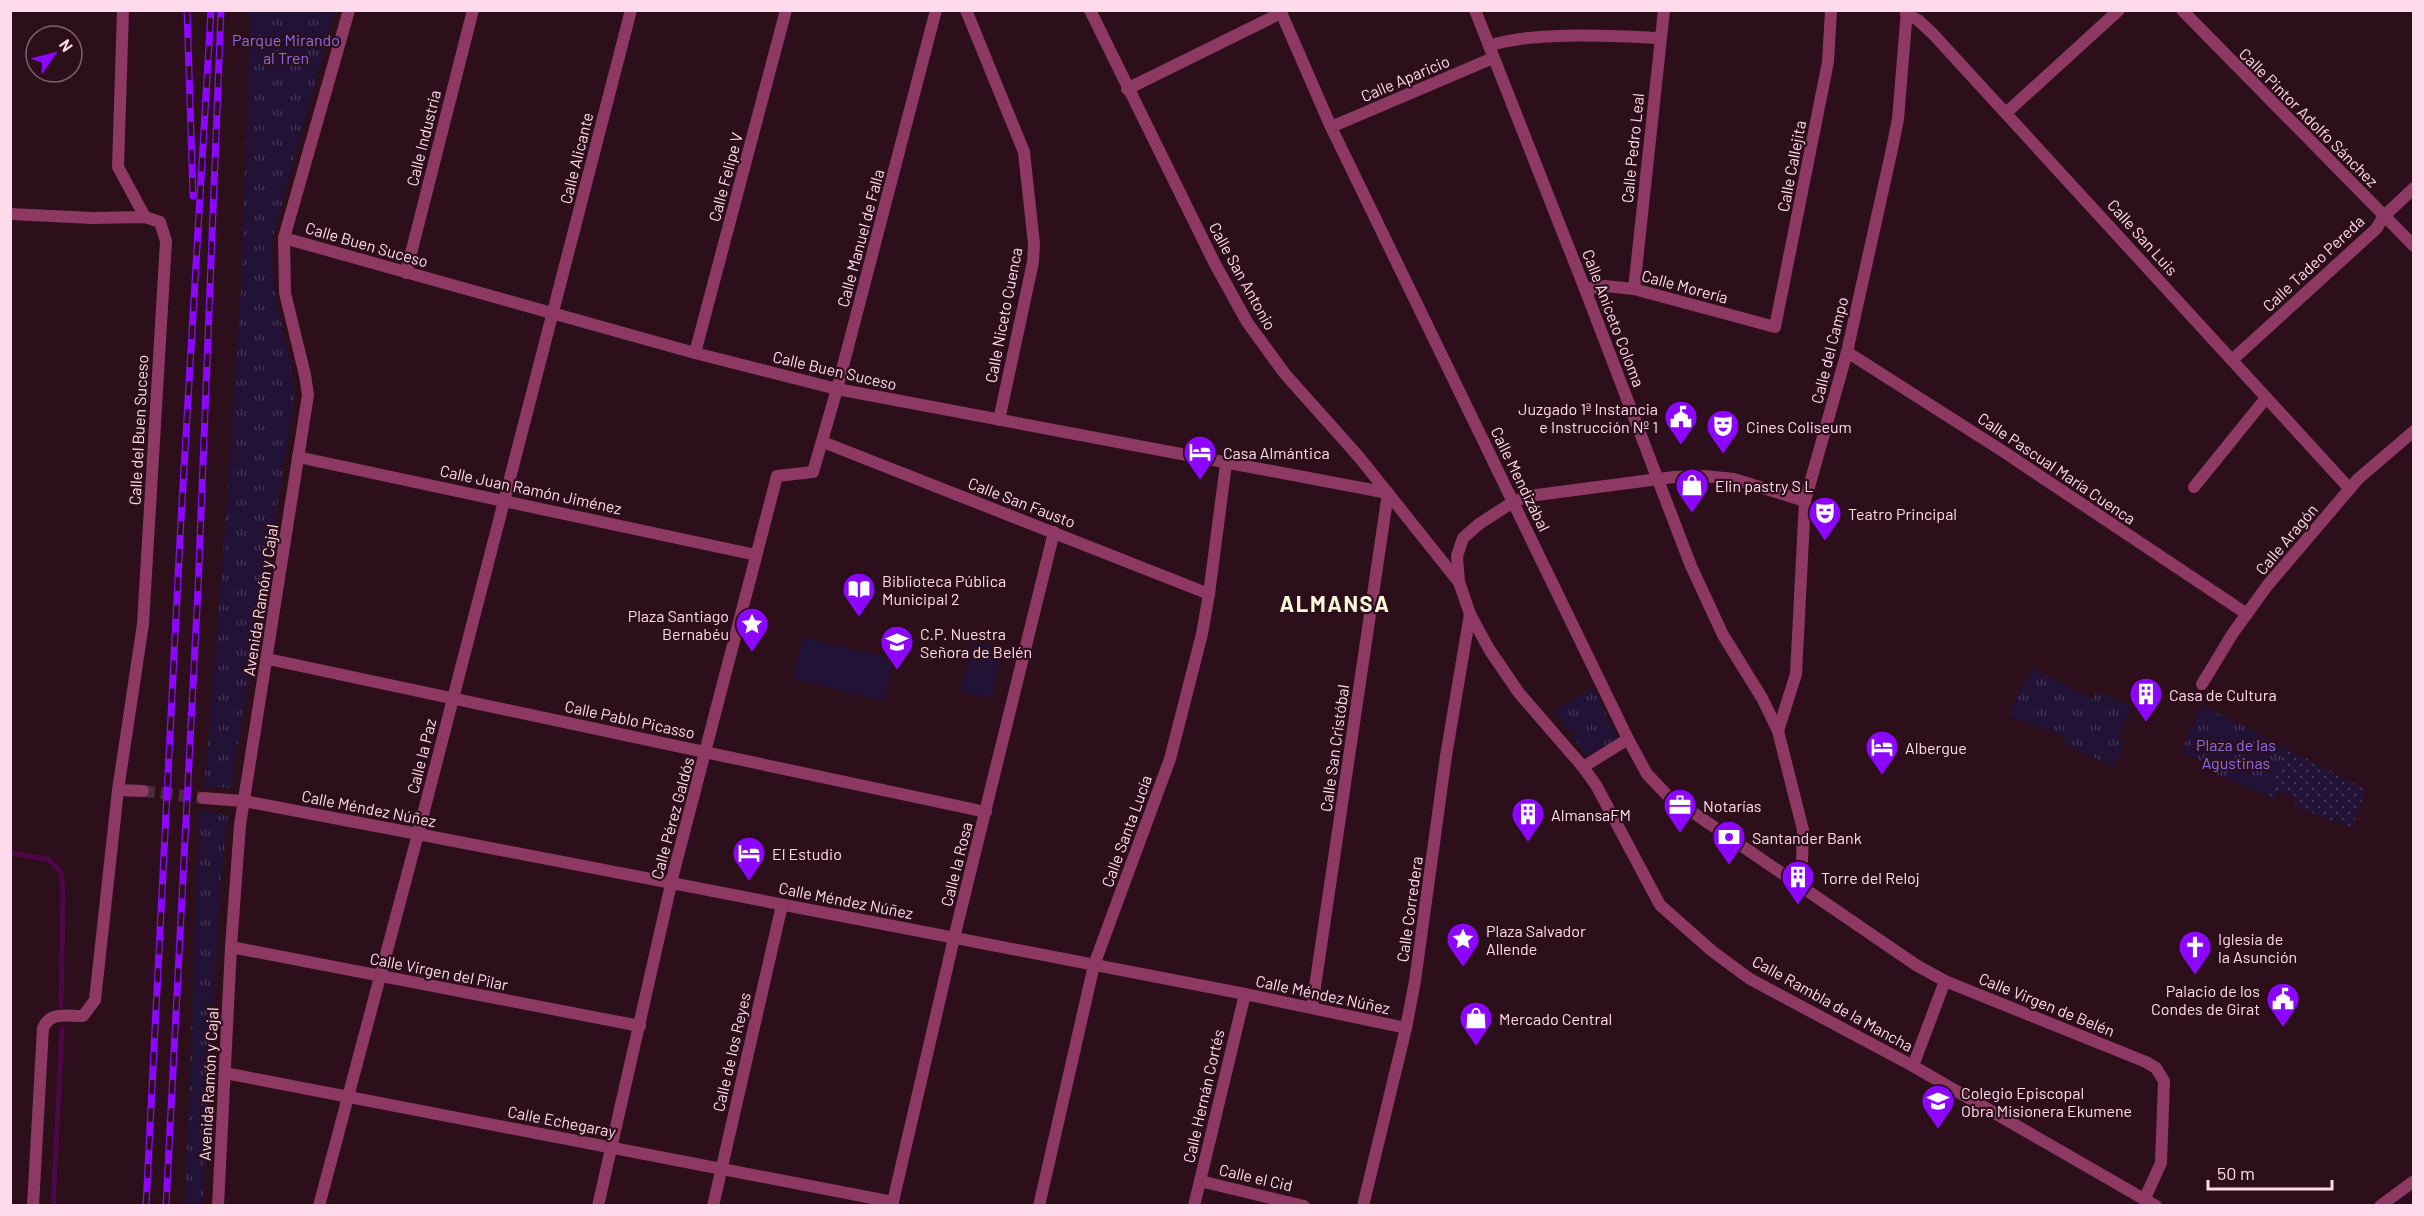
<svg xmlns="http://www.w3.org/2000/svg" width="2424" height="1216" viewBox="0 0 2424 1216" font-family="Barlow,sans-serif">
<style>
.grass{fill:#211236}
.park{fill:url(#park-tufts)}
.garden{fill:url(#garden-dots)}
.lines{fill:none;stroke-linecap:round;stroke-linejoin:round}
.stream{stroke:#4d0748;stroke-width:5}
.street-tunnel{stroke:#4c2d39;stroke-width:12;stroke-dasharray:12 6;stroke-linecap:butt}
.street{stroke:#8e3864;stroke-width:12}
.rail-casing{stroke:#8d06ff;stroke-width:7}
.rail{stroke:#2c0f1a;stroke-width:4.5;stroke-dasharray:14;stroke-linecap:butt}
.labels{text-anchor:middle;dominant-baseline:central;stroke-width:4.5;stroke-linejoin:round;paint-order:stroke}
.park-label{font-size:16px;fill:#866dea;stroke:#2c0f1a}
.street-label{font-size:16px;fill:#ffdaeb;stroke:#2c0f1a}
.poi-label{font-size:16px;fill:#ffdaeb;stroke:#2c0f1a;text-anchor:start}
.district-label{font-size:22px;font-weight:bold;letter-spacing:1.5px;fill:#fff8dc;stroke:#2c0f1a}
</style>
<defs>
<pattern id="park-tufts" width="24" height="20" patternUnits="userSpaceOnUse" patternTransform="scale(1.5)"><rect width="24" height="20" fill="#211236"/><path d="M3 7l-1-3M5 7V3M7 7l1-3M15 17l-1-3M17 17v-4M19 17l1-3" fill="none" stroke="#423453"/></pattern>
<pattern id="garden-dots" width="8" height="8" patternUnits="userSpaceOnUse" patternTransform="scale(1.5)"><rect width="8" height="8" fill="#211236"/><path d="M2 2h.1M6 6h.1" fill="none" stroke="#423453" stroke-width="1.8" stroke-linecap="round"/></pattern>
</defs>
<rect width="100%" height="100%" fill="#2c0f1a"/>
<g class="grass">
<path d="M803,637L894,659L884,701L793,679Z"/>
<path d="M973,642L1003,649L991,698L961,691Z"/>
</g>
<g class="park">
<path d="M250,11H335L272,240L273,283L291,367L295,397L231,788L204,786L224,543L241,286Z"/>
<path d="M2034,668L2093,700L2097,691L2131,707L2118,738L2126,742L2115,767L2063,743L2065,737L2009,715L2027,674L2030,675Z"/>
<path d="M1593,687L1618,739L1587,756L1572,736L1575,733L1572,728L1567,730L1554,712Z"/>
<path d="M2202,705L2286,748L2267,796L2209,771L2210,765L2181,752Z"/>
<path d="M199,809L228,816L220,885L203,1205L185,1206Z"/>
</g>
<path class="garden" d="M2286,748L2366,789L2352,828L2294,806L2296,799L2279,791L2276,799L2267,796Z"/>
<g class="lines">
<g class="stream">
<path d="M10,853L48,859L61,872L63,893L61,1006"/>
<path d="M53,1206L62,1029"/>
</g>
<path class="street-tunnel" d="M143,791L203,798"/>
<g class="street">
<path d="M123,10L118,167L145,217"/>
<path d="M966,10L1024,152L1034,244L1033,262L999,420"/>
<path d="M1090,10L1214,262L1247,322L1285,374L1359,457L1458,581"/>
<path d="M1280,10L1331,127L1628,739L1647,774L1666,794L1916,965L1945,981L2146,1062L2156,1068L2164,1081L2161,1163L2145,1198"/>
<path d="M1475,10L1585,289L1691,566L1723,635L1762,698L1778,731L1803,830L1802,861L1793,882"/>
<path d="M2182,10L2414,246"/>
<path d="M1906,14L1918,20L1933,34L2349,488"/>
<path d="M1489,46C1533,31 1612,36 1660,38"/>
<path d="M1127,89L1281,13"/>
<path d="M2006,113L2119,10"/>
<path d="M1331,127L1493,58"/>
<path d="M10,214L92,218L145,217L160,222L166,241L143,624L118,790L95,1000L83,1016C68,1016 50,1011 43,1028L33,1206"/>
<path d="M284,238L695,353L837,389L1388,493"/>
<path d="M406,273L473,10"/>
<path d="M1585,289L1605,286L1634,289L1775,327L1828,62L1831,10"/>
<path d="M1634,289L1664,10"/>
<path d="M1847,352L2001,450L2247,614"/>
<path d="M695,353L786,10"/>
<path d="M2232,360L2376,229L2384,216L2414,188"/>
<path d="M823,442L1209,594"/>
<path d="M298,457L756,555"/>
<path d="M2194,487L2266,398"/>
<path d="M1805,501L1734,479L1704,476L1674,477L1529,496L1513,502L1479,524L1463,538L1457,556L1459,582L1470,614L1489,649L1519,693L1583,767L1596,785L1660,905L1712,951L1750,979L1913,1066L2156,1206"/>
<path d="M268,659L986,812"/>
<path d="M2202,684L2233,633L2267,586L2358,479L2414,431"/>
<path d="M1778,731L1796,674L1805,501L1847,352L1892,149L1898,119L1907,10"/>
<path d="M1583,767L1628,739"/>
<path d="M118,790L143,791"/>
<path d="M203,798L244,801L418,834L1245,994L1406,1028"/>
<path d="M231,947L640,1026"/>
<path d="M1312,1007L1388,493"/>
<path d="M1913,1066L1945,981"/>
<path d="M225,1073L893,1202"/>
<path d="M1200,1181L1304,1206"/>
<path d="M218,1206L231,947L240,825L308,395L305,375L285,293L284,238L349,10"/>
<path d="M319,1206L418,834L631,10"/>
<path d="M598,1206L674,871L777,476L813,472L837,389L936,10"/>
<path d="M713,1206L782,905"/>
<path d="M892,1206L954,938L1054,532"/>
<path d="M1039,1206L1094,965L1170,759L1202,634L1209,594L1226,464"/>
<path d="M1194,1206L1245,994"/>
<path d="M1363,1206L1406,1028L1415,981L1446,756L1470,614"/>
<path d="M2380,1206L2414,1181"/>
</g>
<g class="rail-casing">
<g id="rail">
<path d="M187,10L193,196"/>
<path d="M146,1206L181,519L211,10"/>
<path d="M166,1206L198,589L221,10"/>
</g>
</g>
<use href="#rail" class="rail"/>
</g>
<defs>
<g id="civic-pin" transform="scale(1.725)"><path d="M0 17L-7.5 6A9.5 9.5 0 1 1 7.5 6Z" fill="#8d06ff" stroke="#2c0f1a"/><path d="M-.6-6.5H3V-4.5H.6V-3L4-1V1h2V6H-6V1h2V-1L-.6-3ZM-1.2 2.5V6h2.4V2.5Z" fill="#fff"/></g>
<g id="theatre-pin" transform="scale(1.725)"><path d="M0 17L-7.5 6A9.5 9.5 0 1 1 7.5 6Z" fill="#8d06ff" stroke="#2c0f1a"/><path d="M-5-5.5Q0-4 5-5.5V0Q5 5 0 6Q-5 5-5 0ZM-3.3-2.5H-1v1.5H-3.3ZM1-2.5H3.3v1.5H1ZM-2.8 1Q0 5.5 2.8 1Z" fill="#fff"/></g>
<g id="hotel-pin" transform="scale(1.725)"><path d="M0 17L-7.5 6A9.5 9.5 0 1 1 7.5 6Z" fill="#8d06ff" stroke="#2c0f1a"/><path d="M-6-4.5h1.5V1H6V5H4.5V3h-9V5H-6ZM-4 0a1.8 1.8 0 1 1 3.6 0ZM.5 0V-2.5h3Q6-2.5 6 0Z" fill="#fff"/></g>
<g id="shop-pin" transform="scale(1.725)"><path d="M0 17L-7.5 6A9.5 9.5 0 1 1 7.5 6Z" fill="#8d06ff" stroke="#2c0f1a"/><path d="M-5-2.5h2.3a2.7 3.5 0 0 1 5.4 0H5L5.5 6h-11ZM-1.5-2.5h3a1.5 2.3 0 0 0-3 0Z" fill="#fff"/></g>
<g id="library-pin" transform="scale(1.725)"><path d="M0 17L-7.5 6A9.5 9.5 0 1 1 7.5 6Z" fill="#8d06ff" stroke="#2c0f1a"/><path d="M-6-4Q-3-5.5-.7-3.5V5Q-3 3-6 4ZM6-4Q3-5.5 .7-3.5V5Q3 3 6 4Z" fill="#fff"/></g>
<g id="sight-pin" transform="scale(1.725)"><path d="M0 17L-7.5 6A9.5 9.5 0 1 1 7.5 6Z" fill="#8d06ff" stroke="#2c0f1a"/><path d="M0-6L1.8-2.2L6-1.7L2.9 1.2L3.7 5.4L0 3.3L-3.7 5.4L-2.9 1.2L-6-1.7L-1.8-2.2Z" fill="#fff"/></g>
<g id="school-pin" transform="scale(1.725)"><path d="M0 17L-7.5 6A9.5 9.5 0 1 1 7.5 6Z" fill="#8d06ff" stroke="#2c0f1a"/><path d="M0-5L7-2L0 1L-7-2ZM-4 1L0 2.5L4 1V4Q0 6-4 4Z" fill="#fff"/></g>
<g id="building-pin" transform="scale(1.725)"><path d="M0 17L-7.5 6A9.5 9.5 0 1 1 7.5 6Z" fill="#8d06ff" stroke="#2c0f1a"/><path d="M-4-6H4V6H1V3H-1V6H-4ZM-2.5-4.3h1.7v1.8h-1.7ZM.8-4.3h1.7v1.8H.8ZM-2.5-1h1.7V.8h-1.7ZM.8-1h1.7V.8H.8Z" fill="#fff"/></g>
<g id="office-pin" transform="scale(1.725)"><path d="M0 17L-7.5 6A9.5 9.5 0 1 1 7.5 6Z" fill="#8d06ff" stroke="#2c0f1a"/><path d="M-6-3h4V-5.5h4V-3h4V5H-6ZM-1-4.5V-3h2v-1.5ZM-6 0V1H6V0Z" fill="#fff"/></g>
<g id="bank-pin" transform="scale(1.725)"><path d="M0 17L-7.5 6A9.5 9.5 0 1 1 7.5 6Z" fill="#8d06ff" stroke="#2c0f1a"/><path d="M-6-4H6V4H-6ZM0-2.3a2.3 2.3 0 1 0 0 4.6a2.3 2.3 0 1 0 0-4.6Z" fill="#fff"/></g>
<g id="church-pin" transform="scale(1.725)"><path d="M0 17L-7.5 6A9.5 9.5 0 1 1 7.5 6Z" fill="#8d06ff" stroke="#2c0f1a"/><path d="M-1.2-6h2.4v3.5h3.3v2.4h-3.3V6h-2.4V-.1h-3.3v-2.4h3.3Z" fill="#fff"/></g>
</defs>
<g fill-rule="evenodd">
<use href="#civic-pin" x="1681" y="417"/>
<use href="#theatre-pin" x="1723" y="426"/>
<use href="#hotel-pin" x="1200" y="452"/>
<use href="#shop-pin" x="1692" y="485"/>
<use href="#theatre-pin" x="1825" y="513"/>
<use href="#library-pin" x="859" y="589"/>
<use href="#sight-pin" x="752" y="624"/>
<use href="#school-pin" x="897" y="642"/>
<use href="#building-pin" x="2146" y="694"/>
<use href="#hotel-pin" x="1882" y="747"/>
<use href="#office-pin" x="1680" y="805"/>
<use href="#building-pin" x="1528" y="814"/>
<use href="#bank-pin" x="1729" y="837"/>
<use href="#hotel-pin" x="749" y="853"/>
<use href="#building-pin" x="1798" y="877"/>
<use href="#sight-pin" x="1463" y="939"/>
<use href="#church-pin" x="2195" y="947"/>
<use href="#civic-pin" x="2283" y="999"/>
<use href="#shop-pin" x="1476" y="1018"/>
<use href="#school-pin" x="1938" y="1101"/>
</g>
<g class="labels">
<g class="park-label">
<text x="286" y="39">Parque Mirando<tspan x="286" dy="18">al Tren</tspan></text>
<text x="2236" y="744">Plaza de las<tspan x="2236" dy="18">Agustinas</tspan></text>
</g>
<g class="street-label">
<text transform="translate(1405 78) rotate(-23)">Calle Aparicio</text>
<text transform="translate(2309 117) rotate(45)">Calle Pintor Adolfo Sánchez</text>
<text transform="translate(423 138) rotate(-76)">Calle Industria</text>
<text transform="translate(1632 148) rotate(-84)">Calle Pedro Leal</text>
<text transform="translate(576 158) rotate(-76)">Calle Alicante</text>
<text transform="translate(1791 166) rotate(-79)">Calle Callejita</text>
<text transform="translate(725 177) rotate(-75)">Calle Felipe V</text>
<text transform="translate(2143 237) rotate(48)">Calle San Luis</text>
<text transform="translate(860 238) rotate(-75)">Calle Manuel de Falla</text>
<text transform="translate(367 244) rotate(16)">Calle Buen Suceso</text>
<text transform="translate(2313 263) rotate(-43)">Calle Tadeo Pereda</text>
<text transform="translate(1243 276) rotate(61)">Calle San Antonio</text>
<text transform="translate(1685 286) rotate(15)">Calle Morería</text>
<text transform="translate(1003 315) rotate(-79)">Calle Niceto Cuenca</text>
<text transform="translate(1614 318) rotate(69)">Calle Aniceto Coloma</text>
<text transform="translate(1829 350) rotate(-76)">Calle del Campo</text>
<text transform="translate(835 370) rotate(13)">Calle Buen Suceso</text>
<text transform="translate(138 430) rotate(-87)">Calle del Buen Suceso</text>
<text transform="translate(2057 468) rotate(34)">Calle Pascual María Cuenca</text>
<text transform="translate(1521 479) rotate(64)">Calle Mendizábal</text>
<text transform="translate(531 489) rotate(12)">Calle Juan Ramón Jiménez</text>
<text transform="translate(1022 502) rotate(21)">Calle San Fausto</text>
<text transform="translate(2286 539) rotate(-50)">Calle Aragón</text>
<text transform="translate(260 600) rotate(-81)">Avenida Ramón y Cajal</text>
<text transform="translate(630 719) rotate(12)">Calle Pablo Picasso</text>
<text transform="translate(1334 748) rotate(-82)">Calle San Cristóbal</text>
<text transform="translate(421 756) rotate(-76)">Calle la Paz</text>
<text transform="translate(369 808) rotate(11)">Calle Méndez Núñez</text>
<text transform="translate(672 818) rotate(-75)">Calle Pérez Galdós</text>
<text transform="translate(1126 831) rotate(-70)">Calle Santa Lucía</text>
<text transform="translate(956 864) rotate(-76)">Calle la Rosa</text>
<text transform="translate(846 900) rotate(11)">Calle Méndez Núñez</text>
<text transform="translate(1409 909) rotate(-82)">Calle Corredera</text>
<text transform="translate(439 971) rotate(11)">Calle Virgen del Pilar</text>
<text transform="translate(1323 994) rotate(12)">Calle Méndez Núñez</text>
<text transform="translate(1833 1003) rotate(29)">Calle Rambla de la Mancha</text>
<text transform="translate(2047 1004) rotate(22)">Calle Virgen de Belén</text>
<text transform="translate(731 1052) rotate(-77)">Calle de los Reyes</text>
<text transform="translate(208 1084) rotate(-87)">Avenida Ramón y Cajal</text>
<text transform="translate(1203 1096) rotate(-77)">Calle Hernán Cortés</text>
<text transform="translate(562 1121) rotate(11)">Calle Echegaray</text>
<text transform="translate(1256 1177) rotate(13)">Calle el Cid</text>
</g>
<g class="poi-label">
<text x="1658" y="408" text-anchor="end">Juzgado 1ª Instancia<tspan x="1658" dy="18">e Instrucción Nº 1</tspan></text>
<text x="1746" y="426">Cines Coliseum</text>
<text x="1223" y="452">Casa Almántica</text>
<text x="1715" y="485">Elin pastry S L</text>
<text x="1848" y="513">Teatro Principal</text>
<text x="882" y="580">Biblioteca Pública<tspan x="882" dy="18">Municipal 2</tspan></text>
<text x="729" y="615" text-anchor="end">Plaza Santiago<tspan x="729" dy="18">Bernabéu</tspan></text>
<text x="920" y="633">C.P. Nuestra<tspan x="920" dy="18">Señora de Belén</tspan></text>
<text x="2169" y="694">Casa de Cultura</text>
<text x="1905" y="747">Albergue</text>
<text x="1703" y="805">Notarías</text>
<text x="1551" y="814">AlmansaFM</text>
<text x="1752" y="837">Santander Bank</text>
<text x="772" y="853">El Estudio</text>
<text x="1821" y="877">Torre del Reloj</text>
<text x="1486" y="930">Plaza Salvador<tspan x="1486" dy="18">Allende</tspan></text>
<text x="2218" y="938">Iglesia de<tspan x="2218" dy="18">la Asunción</tspan></text>
<text x="2260" y="990" text-anchor="end">Palacio de los<tspan x="2260" dy="18">Condes de Girat</tspan></text>
<text x="1499" y="1018">Mercado Central</text>
<text x="1961" y="1092">Colegio Episcopal<tspan x="1961" dy="18">Obra Misionera Ekumene</tspan></text>
</g>
<g class="district-label">
<text x="1335" y="603">ALMANSA</text>
</g>
</g>
<rect width="2424" height="1216" fill="none" stroke="#ffdaeb" stroke-width="24"/>
<g transform="translate(54 54) rotate(55)"><circle r="28" fill="#2c0f1a" stroke="#80606e" stroke-width="1.5"/>
<path d="M0-4.5L10 22L0 15L-10 22Z" fill="#8d06ff"/>
<text y="-9" font-size="16" font-weight="bold" text-anchor="middle" fill="#ffdaeb">N</text>
</g>
<path d="M2208 1180v9h124v-9" fill="none" stroke="#ffdaeb" stroke-width="3"/>
<text x="2217" y="1180" font-size="18" fill="#ffdaeb" stroke="#2c0f1a" stroke-width="4.5" paint-order="stroke">50 m</text>
</svg>
